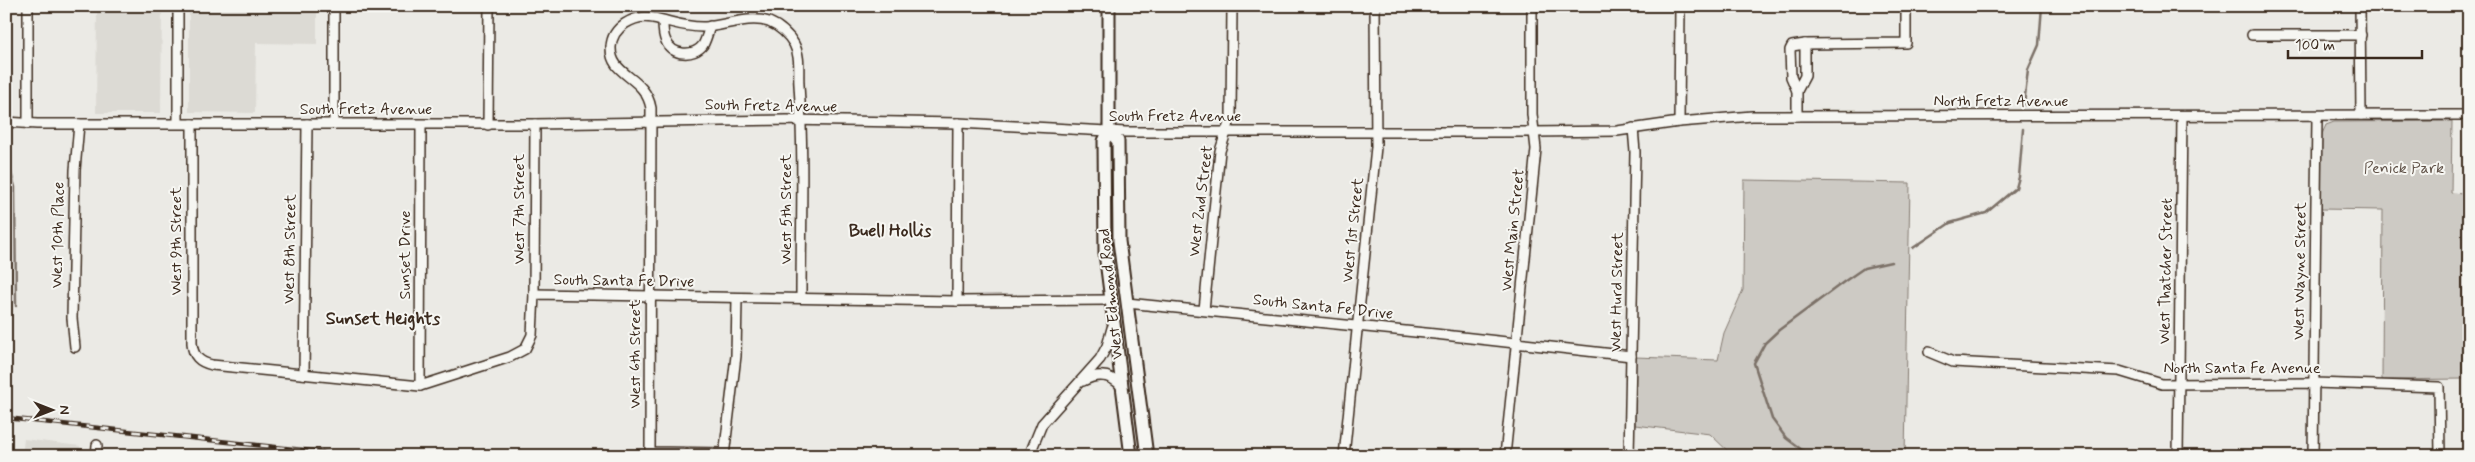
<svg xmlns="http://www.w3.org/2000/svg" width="2475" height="462" viewBox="0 0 2475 462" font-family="Mynerve,sans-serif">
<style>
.built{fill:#dcdad4}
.green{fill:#cdcac4;stroke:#847a71}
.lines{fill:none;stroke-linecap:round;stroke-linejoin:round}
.stream{stroke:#7c7167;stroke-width:2.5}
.minor-casing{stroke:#3b2a1e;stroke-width:12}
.major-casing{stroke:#3b2a1e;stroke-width:15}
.minor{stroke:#f6f6f2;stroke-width:9}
.major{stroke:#f6f6f2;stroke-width:11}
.rail-casing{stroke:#3b2a1e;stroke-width:4.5}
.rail{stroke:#f6f6f2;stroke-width:2.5;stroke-dasharray:8;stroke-linecap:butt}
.labels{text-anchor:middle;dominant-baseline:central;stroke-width:4;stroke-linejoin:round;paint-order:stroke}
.street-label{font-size:16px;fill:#3b2a1e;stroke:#f6f6f2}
.park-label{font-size:16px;fill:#605248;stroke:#f6f6f2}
.neighbourhood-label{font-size:18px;font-weight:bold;fill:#3b2a1e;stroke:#f6f6f2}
</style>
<rect width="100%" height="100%" fill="#ebeae5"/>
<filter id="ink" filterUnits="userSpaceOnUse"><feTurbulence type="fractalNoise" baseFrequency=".02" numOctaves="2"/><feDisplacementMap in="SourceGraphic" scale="10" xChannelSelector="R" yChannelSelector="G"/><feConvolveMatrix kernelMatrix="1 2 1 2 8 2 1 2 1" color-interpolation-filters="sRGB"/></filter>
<g filter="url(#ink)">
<g class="built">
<path d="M97,6H162L161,113H96Z"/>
<path d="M189,6H317V44L256,43L255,113L189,112Z"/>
<path d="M24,439L80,446L79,456H22Z"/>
</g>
<g class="green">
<path d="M2452,121L2451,193L2463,194L2462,379L2382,380L2383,210L2320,209L2322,134L2326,125L2334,122Z"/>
<path d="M1744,180L1910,183L1905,456H1733L1710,434L1635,425V357L1718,360L1724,333L1743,290Z"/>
</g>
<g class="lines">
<g class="stream">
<path d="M2024,105L2028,70L2039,45L2042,6"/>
<path d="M6,154L15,187L16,306"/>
<path d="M1913,248L1950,223L1986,213L2016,188L2019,177L2023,129"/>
<path d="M1810,456L1786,438L1772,419L1754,363L1765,343L1779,330L1845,281L1864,268L1891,262"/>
</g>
<g class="minor-casing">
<g id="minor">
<path d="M334,6V124"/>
<path d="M2360,6L2361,115"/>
<path d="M2468,6L2469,46"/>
<path d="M663,22C663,28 663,36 666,41C672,56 694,57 703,45C706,40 708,32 710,26"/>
<path d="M2252,35H2361"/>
<path d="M1797,91L1805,76V44"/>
<path d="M1797,116V91L1791,77L1790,50L1792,46L1805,44L1906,43V6"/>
<path d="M6,122L37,124H535L787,120L958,123L1126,132H1534L1617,131L1679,122L1752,116L2469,115"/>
<path d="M1679,122L1680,6"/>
<path d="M178,123V6"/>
<path d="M28,124V6"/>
<path d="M192,124V343C193,356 199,362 212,365L420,386L510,357L525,349L532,335L534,294L957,301L1110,300"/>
<path d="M488,125L489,6"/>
<path d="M534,294L535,124"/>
<path d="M957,301L958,123"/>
<path d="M1127,303L1435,334L1631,356"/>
<path d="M1204,310L1220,151L1231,117L1232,6"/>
<path d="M75,347L72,318L75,170L79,124"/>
<path d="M1929,352L1953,362L2119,371L2162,384L2314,383L2439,387L2440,456"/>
<path d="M304,374L307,124"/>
<path d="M1083,381C1098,373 1111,374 1122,387"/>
<path d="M420,386L421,125"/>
<path d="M724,453L650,452L651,108C645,75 610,77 611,47C612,27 634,14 653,18C670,21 686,28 705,27C724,26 749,15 769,22C779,26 789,35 794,44C801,57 798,72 799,85C804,156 801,227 801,298"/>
<path d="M96,456L97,445"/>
<path d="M724,456L736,356L737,298"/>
<path d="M1029,456L1042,424L1100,359L1107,346L1112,328"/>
<path d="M1344,456L1376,147L1375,6"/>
<path d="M1505,456L1536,149L1532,114V6"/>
<path d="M1629,456L1635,152L1633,128"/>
<path d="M2178,456L2182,116"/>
<path d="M2313,456L2317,116"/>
</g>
</g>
<g class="major-casing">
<g id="major">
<path d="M1109,6V131L1104,141L1105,253L1131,456"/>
<path d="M1109,131L1118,141L1119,241L1147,456"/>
</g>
</g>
<use href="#minor" class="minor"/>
<use href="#major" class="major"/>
<g class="rail-casing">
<path id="rail" d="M6,418L358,456"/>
</g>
<use href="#rail" class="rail"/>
</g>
</g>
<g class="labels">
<g class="street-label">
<text x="2001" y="101">North Fretz Avenue</text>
<text transform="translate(771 106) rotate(1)">South Fretz Avenue</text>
<text x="366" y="109">South Fretz Avenue</text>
<text x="1175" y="116">South Fretz Avenue</text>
<text transform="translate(1201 201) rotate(-83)">West 2nd Street</text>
<text transform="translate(519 209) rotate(-90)">West 7th Street</text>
<text transform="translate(786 209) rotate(-90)">West 5th Street</text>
<text transform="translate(1353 230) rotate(-84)">West 1st Street</text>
<text transform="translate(1513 230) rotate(-84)">West Main Street</text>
<text transform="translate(58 235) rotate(-89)">West 10th Place</text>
<text transform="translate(176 241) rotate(-90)">West 9th Street</text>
<text transform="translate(290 249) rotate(-89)">West 8th Street</text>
<text transform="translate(405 255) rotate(-90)">Sunset Drive</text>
<text transform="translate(2166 271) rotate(-89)">West Thatcher Street</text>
<text transform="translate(2300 271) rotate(-89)">West Wayne Street</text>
<text transform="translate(624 281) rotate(1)">South Santa Fe Drive</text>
<text transform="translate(1617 292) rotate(-89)">West Hurd Street</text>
<text transform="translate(1111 294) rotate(-96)">West Edmond Road</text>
<text transform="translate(1323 307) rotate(6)">South Santa Fe Drive</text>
<text transform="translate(635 354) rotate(-90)">West 6th Street</text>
<text x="2242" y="368">North Santa Fe Avenue</text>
</g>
<g class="park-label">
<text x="2404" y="168">Penick Park</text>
</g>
<g class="neighbourhood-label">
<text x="890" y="231">Buell Hollis</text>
<text x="383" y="319">Sunset Heights</text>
</g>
</g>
<rect width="2475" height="462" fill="none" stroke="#f6f6f2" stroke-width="25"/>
<rect x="12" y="12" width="2450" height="437" fill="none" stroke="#3b2a1e" stroke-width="2" filter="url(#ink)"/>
<g transform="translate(52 410) rotate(90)" stroke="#f6f6f2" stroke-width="4" paint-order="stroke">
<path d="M0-4L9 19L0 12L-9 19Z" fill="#3b2a1e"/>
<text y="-8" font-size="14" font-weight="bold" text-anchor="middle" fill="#3b2a1e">N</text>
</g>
<path d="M2288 50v8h134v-8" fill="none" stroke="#3b2a1e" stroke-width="2.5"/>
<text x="2295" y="50" font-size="15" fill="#3b2a1e" stroke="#f6f6f2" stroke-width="4" paint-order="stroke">100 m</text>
</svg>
